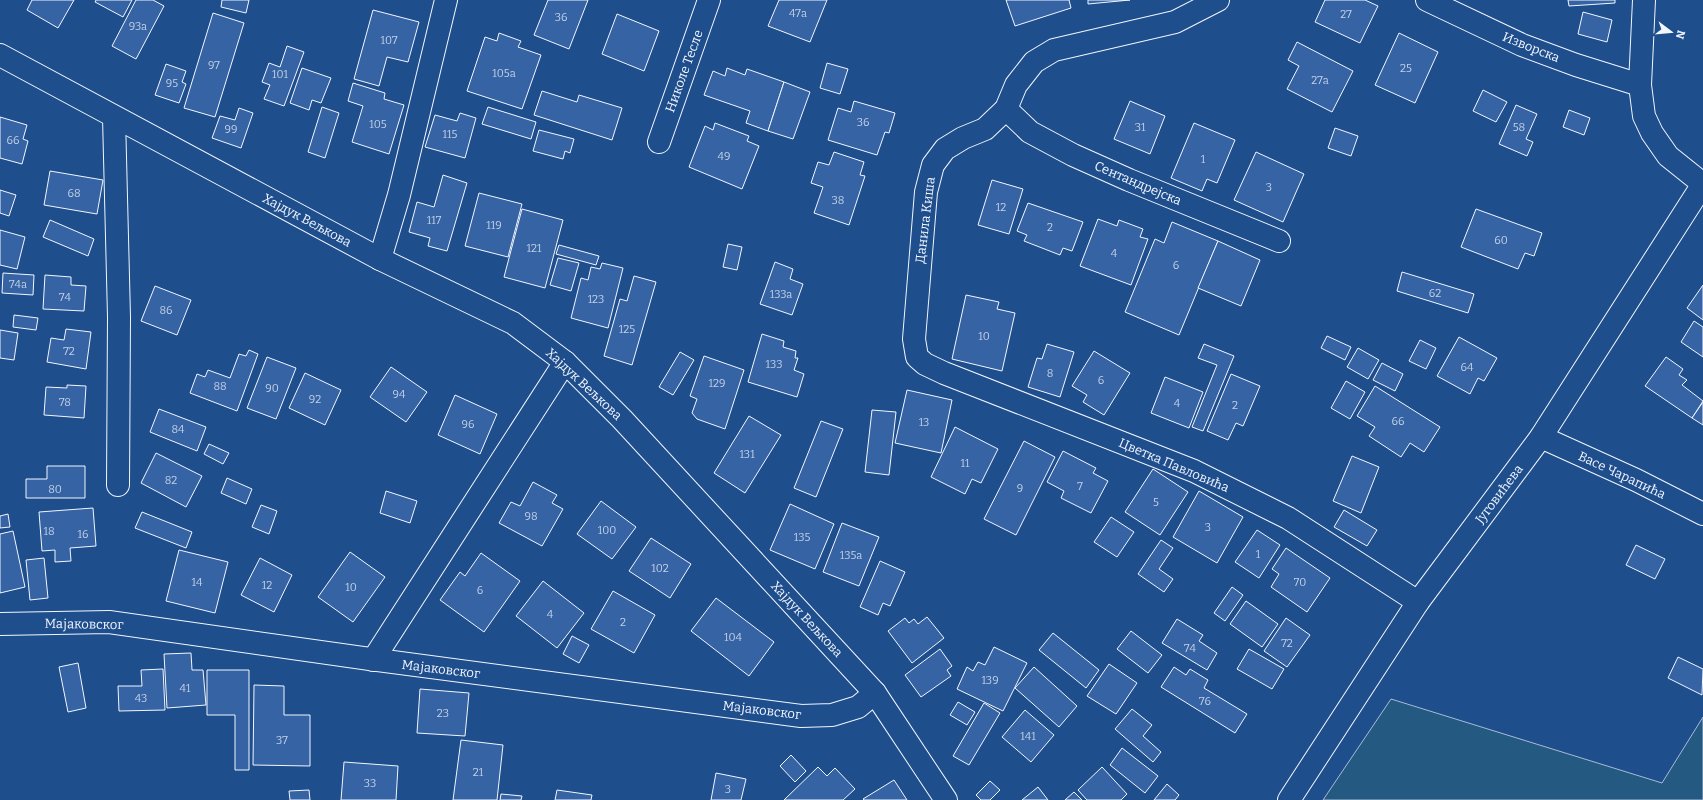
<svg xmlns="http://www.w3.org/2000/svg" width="1703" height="800" viewBox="0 0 1703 800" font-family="Bitter,serif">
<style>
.green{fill:#245a82;stroke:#a8bbd7}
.building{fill:#3563a3;stroke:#f2f6ff}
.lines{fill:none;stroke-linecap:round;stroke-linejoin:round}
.minor-casing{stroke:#f2f6ff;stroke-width:24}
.minor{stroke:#1f4e8c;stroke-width:22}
.labels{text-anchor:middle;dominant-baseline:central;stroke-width:3;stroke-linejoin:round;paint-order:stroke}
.number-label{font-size:11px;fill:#c3d1e8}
.street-label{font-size:13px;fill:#f2f6ff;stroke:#1f4e8c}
</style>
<rect width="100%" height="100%" fill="#1f4e8c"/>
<path class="green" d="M1391,699L1662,783L1703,717V800H1323Z"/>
<g class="building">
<path d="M32,0H74L58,28L27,10Z"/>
<path d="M96,0H132L123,17L95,2Z"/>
<path d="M136,0H153L164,6L136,59L112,46Z"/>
<path d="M222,0H249L246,13L221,7Z"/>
<path d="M548,0H588L569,49L534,35Z"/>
<path d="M779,0H827L810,42L768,26Z"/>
<path d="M1006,0H1069L1071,8L1015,26Z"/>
<path d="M1088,0H1130L1088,4Z"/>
<path d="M1325,0H1365L1378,6L1360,43L1315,22Z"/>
<path d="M1568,0H1615V3L1569,6Z"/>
<path d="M373,10L419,22L408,62L387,57L379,86L354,79Z"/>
<path d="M1583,12L1612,20L1607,42L1578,34Z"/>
<path d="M213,13L244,23L215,117L184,108Z"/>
<path d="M617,14L659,31L644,71L602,54Z"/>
<path d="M499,33L521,41L518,47L541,55L522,109L467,91L485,37L497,41Z"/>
<path d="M1399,33L1438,52L1415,103L1375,85Z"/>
<path d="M1297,42L1353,71L1332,112L1287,89L1299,66L1288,60Z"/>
<path d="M287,46L304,52L284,106L264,99L270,85L262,82L269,63L280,67Z"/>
<path d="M827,63L848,69L840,94L820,88Z"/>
<path d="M166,64L186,71L182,82L186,84L179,103L155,95Z"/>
<path d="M302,68L331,78L321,103L312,100L309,110L290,103Z"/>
<path d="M727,68L745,75L747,69L784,82L768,131L746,123L750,111L704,95L713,71L725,76Z"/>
<path d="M784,82L810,92L793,139L768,131Z"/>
<path d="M353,83L385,93L384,99L404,105L389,154L352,142L363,106L348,101Z"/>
<path d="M1483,90L1507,102L1496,122L1473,111Z"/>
<path d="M542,91L577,102L579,95L622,108L612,140L534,115Z"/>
<path d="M854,101L895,113L889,133L885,132L877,155L828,140L838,108L851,112Z"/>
<path d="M1130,101L1165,116L1150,154L1114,139Z"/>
<path d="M1516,105L1537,114L1526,139L1533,142L1527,156L1499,144Z"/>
<path d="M322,107L339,113L325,158L308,152Z"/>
<path d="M488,107L536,122L531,139L482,124Z"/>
<path d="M239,108L253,113L241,148L212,138L220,116L235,120Z"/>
<path d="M1569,110L1590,118L1584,135L1563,127Z"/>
<path d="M460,113L476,118L465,158L425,147L435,115L457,121Z"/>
<path d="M0,117L27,125L23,139L28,141L22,164L0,158Z"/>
<path d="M715,123L749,136L747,141L759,146L742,189L689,167L705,126L713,130Z"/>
<path d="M1194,123L1235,140L1217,183L1207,179L1202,191L1171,178Z"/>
<path d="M1335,128L1358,136L1351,156L1328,148Z"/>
<path d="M539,130L574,139L570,153L565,151L563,159L533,151Z"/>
<path d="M834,152L864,162L860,175L865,176L849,225L814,213L823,187L811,183L818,162L829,165Z"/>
<path d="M1256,152L1304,174L1283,222L1234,200Z"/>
<path d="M50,171L103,180L97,214L44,205Z"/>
<path d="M443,175L467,183L447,251L428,246L430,238L409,232L417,202L434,207Z"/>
<path d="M992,180L1023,189L1009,234L978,225Z"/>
<path d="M0,190L16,195L9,216L0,213Z"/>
<path d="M479,193L522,204L508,257L465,246Z"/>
<path d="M1028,203L1083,222L1072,251L1063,248L1060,255L1024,241L1027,235L1017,231Z"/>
<path d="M522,209L563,220L545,288L504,277Z"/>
<path d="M1476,209L1542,233L1534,256L1525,253L1518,269L1461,247Z"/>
<path d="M1098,219L1117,226L1119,220L1143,229L1140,237L1148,239L1131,285L1080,266Z"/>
<path d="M50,220L94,239L88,256L43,237Z"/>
<path d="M1172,222L1218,241L1179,335L1125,312L1155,239L1164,243Z"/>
<path d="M0,230L25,237L17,269L0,265Z"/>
<path d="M1218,241L1260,260L1241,306L1198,288Z"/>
<path d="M728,244L742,247L737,270L723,267Z"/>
<path d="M559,245L599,256L596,265L556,254Z"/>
<path d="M558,258L579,263L571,291L550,285Z"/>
<path d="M775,262L793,269L790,279L803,284L792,315L760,304Z"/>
<path d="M602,263L623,268L608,328L571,318L581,278L588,280L591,267L600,269Z"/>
<path d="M1402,272L1474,294L1468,313L1397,291Z"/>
<path d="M3,273L34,275L33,295L2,293Z"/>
<path d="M45,275L71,277V285L86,286L84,311L43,309Z"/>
<path d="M634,276L656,282L632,365L604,356L620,299L627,301Z"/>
<path d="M1703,285V320L1687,308Z"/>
<path d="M155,286L191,300L177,335L141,321Z"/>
<path d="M966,295L999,302L997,309L1015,313L1002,371L952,359Z"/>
<path d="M14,315L38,318L36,330L13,327Z"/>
<path d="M1694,321L1703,327V357L1681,342Z"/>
<path d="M66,329L91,332L86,369L47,362L51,338L64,340Z"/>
<path d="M0,330L18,333L14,360L0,358Z"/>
<path d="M762,334L784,341L783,347L796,351L795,358H798L794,370L804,374L797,397L748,382Z"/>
<path d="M1327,336L1351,347L1345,360L1321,348Z"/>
<path d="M1459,337L1497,358L1484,381L1478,378L1470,394L1437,376Z"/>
<path d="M1420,340L1436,348L1426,369L1409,361Z"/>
<path d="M1047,344L1074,352L1060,397L1028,387L1037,358L1042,359Z"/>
<path d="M1204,344L1234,356L1203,431L1192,427L1217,365L1198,358Z"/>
<path d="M1358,348L1379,360L1368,379L1347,367Z"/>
<path d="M249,350L258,354L237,411L190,393L197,374L205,377L208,370L230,378L239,354L246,356Z"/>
<path d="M1094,351L1130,373L1104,415L1083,402L1087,395L1072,386Z"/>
<path d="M680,352L694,360L673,395L659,387Z"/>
<path d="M704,356L744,370L725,429L697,419L692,413L697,399L690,396Z"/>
<path d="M267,357L296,368L276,419L247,408Z"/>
<path d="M1666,357L1683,369L1679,375L1687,380L1682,385L1703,401L1692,418L1645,386Z"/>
<path d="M1382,363L1403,374L1395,391L1373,380Z"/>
<path d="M391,367L427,392L406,422L370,397Z"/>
<path d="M305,373L341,390L325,425L289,408Z"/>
<path d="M1231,374L1260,386L1243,426L1236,423L1228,440L1207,431Z"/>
<path d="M1165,377L1203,392L1189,428L1151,413Z"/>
<path d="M1346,381L1365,392L1350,419L1331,408Z"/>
<path d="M67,385L86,386L84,418L44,415L46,387L67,388Z"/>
<path d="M1375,386L1440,427L1424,452L1410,443L1401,457L1369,436L1375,427L1357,416Z"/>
<path d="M907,390L952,400L941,453L895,443Z"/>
<path d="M455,395L497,414L480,454L438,435Z"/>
<path d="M1703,402V425L1692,418Z"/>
<path d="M159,409L206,427L197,451L150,432Z"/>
<path d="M872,410L896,412L889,475L865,472Z"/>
<path d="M749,416L781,435L745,493L714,473Z"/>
<path d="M821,421L843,429L816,497L794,488Z"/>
<path d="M955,427L998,449L981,483L972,479L965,494L931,477Z"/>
<path d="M1024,441L1055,457L1016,535L984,519Z"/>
<path d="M209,444L229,453L223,464L204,454Z"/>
<path d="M1063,451L1096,468L1093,473L1108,481L1091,513L1061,498L1064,491L1047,482Z"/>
<path d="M156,453L202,476L186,507L141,483Z"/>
<path d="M1352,456L1379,467L1361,513L1333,501Z"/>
<path d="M47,466H85V498H26V479H47Z"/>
<path d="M1153,469L1188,492L1160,535L1125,512Z"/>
<path d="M227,478L252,489L246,504L221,493Z"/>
<path d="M533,482L557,495L552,503L563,509L542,546L499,523L511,502L520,506Z"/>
<path d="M386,491L417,501L410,523L380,513Z"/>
<path d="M1199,491L1243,517L1217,563L1173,537Z"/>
<path d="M601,501L636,527L612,559L577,534Z"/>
<path d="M790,504L834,524L815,569L770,550Z"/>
<path d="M261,505L277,511L269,534L252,527Z"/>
<path d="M93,508L96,546L70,548L71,561L55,562V550L42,551L39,512Z"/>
<path d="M1344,510L1377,530L1367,546L1334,527Z"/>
<path d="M142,512L192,532L186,548L135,528Z"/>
<path d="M8,514L10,527L0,528V516Z"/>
<path d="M1111,517L1134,532L1117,557L1094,542Z"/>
<path d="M842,523L879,537L859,586L823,572Z"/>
<path d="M1257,530L1280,545L1259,578L1235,562Z"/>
<path d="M13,531L25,587L0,593V534Z"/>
<path d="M651,538L691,564L670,598L629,571Z"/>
<path d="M1161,540L1173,548L1159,569L1173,579L1164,592L1138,574Z"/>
<path d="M1636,545L1665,559L1655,579L1626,565Z"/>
<path d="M1286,548L1330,578L1307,612L1271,587L1279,574L1272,569Z"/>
<path d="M179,550L228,562L215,613L166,601Z"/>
<path d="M350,552L385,577L353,622L318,597Z"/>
<path d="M481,553L520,581L484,632L440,600L460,572L465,576Z"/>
<path d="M44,558L48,598L30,600L26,560Z"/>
<path d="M260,558L292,575L274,612L241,595Z"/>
<path d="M880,561L905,572L890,606L883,603L878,615L860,607Z"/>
<path d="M543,581L584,613L557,648L516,616Z"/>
<path d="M1232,587L1243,595L1225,621L1214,613Z"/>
<path d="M613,591L655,615L634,653L591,629Z"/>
<path d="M716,598L774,642L749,676L691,631Z"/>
<path d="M1246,601L1278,624L1262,647L1230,624Z"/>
<path d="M927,617L944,638L912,663L888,631L905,618L909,623L914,619L918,624Z"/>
<path d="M1286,618L1310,635L1287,667L1264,651Z"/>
<path d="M1177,619L1203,635L1199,641L1217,653L1207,670L1162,643Z"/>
<path d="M1131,631L1162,655L1148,673L1117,649Z"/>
<path d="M1053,633L1099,670L1086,688L1039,650Z"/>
<path d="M572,636L589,645L579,663L563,654Z"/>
<path d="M994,647L1027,663L1003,711L957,689L967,667L973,671L978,662L985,665Z"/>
<path d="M940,649L952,666L947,670L951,676L921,697L905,675Z"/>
<path d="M1249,649L1284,669L1272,689L1237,669Z"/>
<path d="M191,653L192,670H203L206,705L167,708L164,654Z"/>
<path d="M1678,657L1703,669L1702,695L1668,678Z"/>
<path d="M78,663L86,708L68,712L59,667Z"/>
<path d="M1109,664L1137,683L1116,714L1087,696Z"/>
<path d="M1034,667L1077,706L1059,727L1015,688Z"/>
<path d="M1174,667L1186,675L1190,669L1208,680L1204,688L1247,714L1235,733L1161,687Z"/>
<path d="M163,669L165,710L119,711L118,686H142L141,670Z"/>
<path d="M207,670H249V770H235V715H207Z"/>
<path d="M254,685L284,686V715H310V766L253,765Z"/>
<path d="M420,689L469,693L465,736L417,733Z"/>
<path d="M958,702L975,712L967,725L950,715Z"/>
<path d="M984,703L1000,713L969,765L953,756Z"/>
<path d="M1132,709L1152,725L1143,736L1161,752L1153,762L1115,729Z"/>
<path d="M1025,710L1054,735L1031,762L1002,737Z"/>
<path d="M461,740L503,745L497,800H453Z"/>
<path d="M1122,748L1158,776L1145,793L1110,765Z"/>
<path d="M791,755L806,771L795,782L780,766Z"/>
<path d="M344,762L398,766L396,800H341Z"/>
<path d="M818,767L827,776L835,768L855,789L843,800H784Z"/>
<path d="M1102,767L1127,794L1121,800H1087L1078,790Z"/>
<path d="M716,773L746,779L741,800H711Z"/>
<path d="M894,780L907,800H864L863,799Z"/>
<path d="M990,781L1000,790L990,800H981L976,795Z"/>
<path d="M1167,784L1179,795L1175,800H1154Z"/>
<path d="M1038,787L1048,800H1022Z"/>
<path d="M309,790L310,800H290L289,791Z"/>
<path d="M557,790L592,795L591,800H555Z"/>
<path d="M1074,792L1082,800H1065Z"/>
<path d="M501,794L522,796L521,800H500Z"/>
</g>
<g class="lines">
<g class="minor-casing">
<g id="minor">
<path d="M1218,0L1175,22L1054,50L1034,62L1016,85L1006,109L985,129L963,138L945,149L933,165L926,192L914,339L917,357L925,364L944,373L1194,471L1288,518L1418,602"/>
<path d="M1427,0L1522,45L1576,65L1640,85"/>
<path d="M1644,0L1640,85L1644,116L1652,133L1668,156L1703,184"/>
<path d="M0,55L380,259L513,323L565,362L622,419L875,693L946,800"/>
<path d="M1006,109L1030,132L1073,155L1129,180L1279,241"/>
<path d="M114,117L119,317L118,485"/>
<path d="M659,142L709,0"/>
<path d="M380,259L399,195L446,0"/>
<path d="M1541,437L1636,480L1703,514"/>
<path d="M0,624L109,622L370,659L801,716L832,715L858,707L875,693"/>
<path d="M373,660L565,362"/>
<path d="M1289,800L1418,602L1541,437L1703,184"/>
</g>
</g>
<use href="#minor" class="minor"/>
</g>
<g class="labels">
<g class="number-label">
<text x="798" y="13">47a</text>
<text x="1346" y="14">27</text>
<text x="561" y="17">36</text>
<text x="138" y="26">93a</text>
<text x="389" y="40">107</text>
<text x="214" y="65">97</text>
<text x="1406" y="68">25</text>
<text x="504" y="73">105a</text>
<text x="280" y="74">101</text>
<text x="1320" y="80">27a</text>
<text x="172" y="83">95</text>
<text x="863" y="122">36</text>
<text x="378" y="124">105</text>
<text x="1140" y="127">31</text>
<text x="1519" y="127">58</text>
<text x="231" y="129">99</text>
<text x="450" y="134">115</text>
<text x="13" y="140">66</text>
<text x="724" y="156">49</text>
<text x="1203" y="159">1</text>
<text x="1269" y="187">3</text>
<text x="74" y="193">68</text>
<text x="838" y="200">38</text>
<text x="1001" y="207">12</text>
<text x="434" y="220">117</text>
<text x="494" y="225">119</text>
<text x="1050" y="227">2</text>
<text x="1501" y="240">60</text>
<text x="534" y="248">121</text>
<text x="1114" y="253">4</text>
<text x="1176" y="265">6</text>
<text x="18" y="284">74a</text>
<text x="1435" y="293">62</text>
<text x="781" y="294">133a</text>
<text x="65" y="297">74</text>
<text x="596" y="299">123</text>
<text x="166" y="310">86</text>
<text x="627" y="329">125</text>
<text x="984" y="336">10</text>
<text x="69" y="351">72</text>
<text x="774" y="364">133</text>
<text x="1467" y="367">64</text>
<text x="1050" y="373">8</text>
<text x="1101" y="380">6</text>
<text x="717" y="383">129</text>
<text x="220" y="386">88</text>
<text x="272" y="388">90</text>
<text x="399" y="394">94</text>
<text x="315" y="399">92</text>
<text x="65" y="402">78</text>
<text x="1177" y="403">4</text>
<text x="1235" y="405">2</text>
<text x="1398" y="421">66</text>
<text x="924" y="422">13</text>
<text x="468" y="424">96</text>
<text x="178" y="429">84</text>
<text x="747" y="454">131</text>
<text x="965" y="463">11</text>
<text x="171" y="480">82</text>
<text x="1080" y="486">7</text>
<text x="1020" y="488">9</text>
<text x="55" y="489">80</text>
<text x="1156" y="502">5</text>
<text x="531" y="516">98</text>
<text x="1208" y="527">3</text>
<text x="607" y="530">100</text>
<text x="49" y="531">18</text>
<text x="83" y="534">16</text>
<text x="802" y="537">135</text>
<text x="1258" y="554">1</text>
<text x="851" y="555">135a</text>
<text x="660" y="568">102</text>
<text x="197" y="582">14</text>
<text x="1300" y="582">70</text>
<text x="267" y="585">12</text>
<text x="351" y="587">10</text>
<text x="480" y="590">6</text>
<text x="550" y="614">4</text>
<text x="623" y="622">2</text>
<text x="733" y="637">104</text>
<text x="1287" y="643">72</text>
<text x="1190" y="648">74</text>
<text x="990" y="680">139</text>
<text x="185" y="688">41</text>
<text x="141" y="698">43</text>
<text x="1205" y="701">76</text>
<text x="443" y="713">23</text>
<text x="1028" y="736">141</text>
<text x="282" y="740">37</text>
<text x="478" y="772">21</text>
<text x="370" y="783">33</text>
<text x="728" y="789">3</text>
</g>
<g class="street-label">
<text transform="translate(1531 47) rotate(22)">Изворска</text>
<text transform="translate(684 71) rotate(-70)">Николе Тесле</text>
<text transform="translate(1138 183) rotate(23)">Сентандрејска</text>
<text transform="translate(307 220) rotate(28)">Хајдук Вељкова</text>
<text transform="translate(925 220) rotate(-83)">Данила Киша</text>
<text transform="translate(584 384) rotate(43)">Хајдук Вељкова</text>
<text transform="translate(1174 465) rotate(23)">Цветка Павловића</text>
<text transform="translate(1622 475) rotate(25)">Васе Чарапића</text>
<text transform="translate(1499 494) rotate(-53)">Југовићева</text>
<text transform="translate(807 619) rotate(47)">Хајдук Вељкова</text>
<text transform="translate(84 624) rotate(1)">Мајаковског</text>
<text transform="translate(441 669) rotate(7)">Мајаковског</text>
<text transform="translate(762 710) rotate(7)">Мајаковског</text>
</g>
</g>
<g transform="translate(1671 32) rotate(106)" stroke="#1f4e8c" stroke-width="3" paint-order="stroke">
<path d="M0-3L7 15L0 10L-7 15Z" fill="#f2f6ff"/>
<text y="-6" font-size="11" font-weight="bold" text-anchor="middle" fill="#f2f6ff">N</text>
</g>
</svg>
